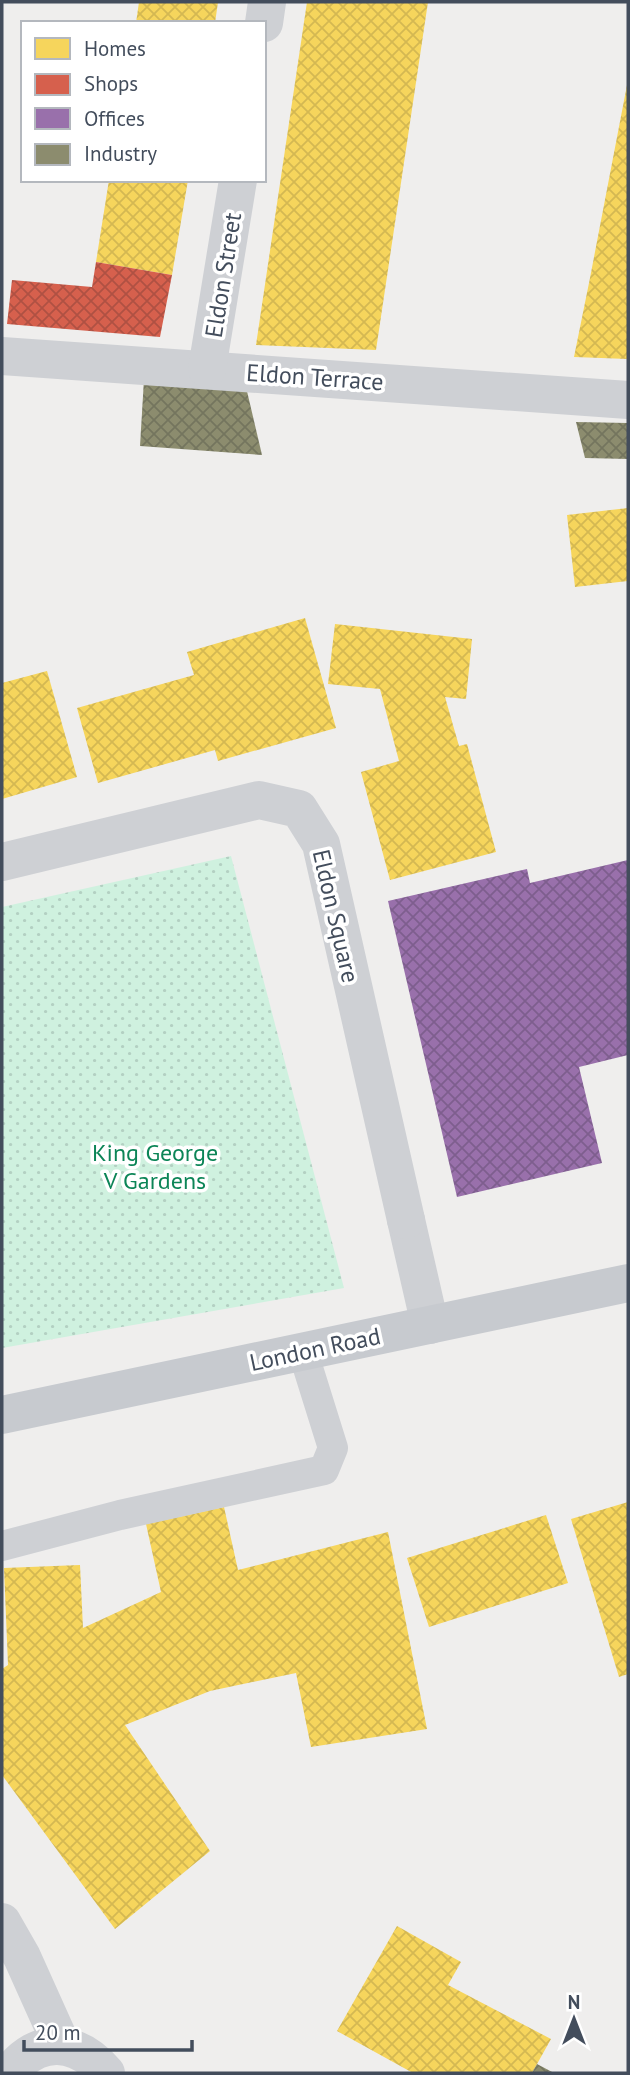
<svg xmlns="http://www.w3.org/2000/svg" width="630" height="2075" viewBox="0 0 630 2075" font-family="'PT Sans',sans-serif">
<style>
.park{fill:url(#park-dots)}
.homes{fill:url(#homes-cross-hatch)}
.shops{fill:url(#shops-cross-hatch)}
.offices{fill:url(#offices-cross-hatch)}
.industry{fill:url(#industry-cross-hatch)}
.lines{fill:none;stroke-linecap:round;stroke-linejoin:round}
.service{stroke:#ced0d4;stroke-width:30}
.pedestrian{stroke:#ced0d4;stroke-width:38}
.minor{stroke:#ced0d4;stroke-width:38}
.tertiary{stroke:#ced0d4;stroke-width:38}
.primary{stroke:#c7cacf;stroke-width:38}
.labels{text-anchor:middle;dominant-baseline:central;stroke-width:7;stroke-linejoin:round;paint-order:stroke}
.street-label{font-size:24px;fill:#434d5c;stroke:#fff}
.park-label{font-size:24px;fill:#0c8557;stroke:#fff}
</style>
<defs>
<pattern id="park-dots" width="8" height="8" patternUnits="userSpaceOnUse" patternTransform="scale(1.75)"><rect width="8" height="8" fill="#cff1df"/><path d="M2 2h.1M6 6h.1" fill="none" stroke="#b3d0c2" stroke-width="1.8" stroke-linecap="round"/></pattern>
<pattern id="homes-cross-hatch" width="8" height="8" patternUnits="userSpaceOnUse" patternTransform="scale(1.75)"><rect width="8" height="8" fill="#f6d55c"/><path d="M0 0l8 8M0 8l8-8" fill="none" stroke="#d4b852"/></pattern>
<pattern id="shops-cross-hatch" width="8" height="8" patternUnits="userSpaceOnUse" patternTransform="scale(1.75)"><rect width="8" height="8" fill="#d6604d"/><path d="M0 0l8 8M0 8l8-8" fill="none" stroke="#af5143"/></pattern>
<pattern id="offices-cross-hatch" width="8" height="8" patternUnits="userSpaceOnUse" patternTransform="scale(1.75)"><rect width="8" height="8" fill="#9970ab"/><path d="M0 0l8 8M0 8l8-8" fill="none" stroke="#7e5e8e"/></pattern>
<pattern id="industry-cross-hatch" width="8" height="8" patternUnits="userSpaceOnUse" patternTransform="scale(1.75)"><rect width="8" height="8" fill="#8c8c6e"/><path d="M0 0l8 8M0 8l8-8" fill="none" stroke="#74755e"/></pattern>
</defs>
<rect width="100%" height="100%" fill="#efeeed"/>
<path class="park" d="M231,856L344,1288L2,1348V907Z"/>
<g class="homes">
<path d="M139,2H218L215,23H136Z"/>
<path d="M307,2H428L376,350L256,345Z"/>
<path d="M627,85L628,359L574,357L590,278Z"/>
<path d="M109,180H188L172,275L96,262Z"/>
<path d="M628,508V581L575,587L567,515Z"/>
<path d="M305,618L336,728L218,761L215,750L98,783L77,708L194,675L187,652Z"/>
<path d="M335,624L472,639L466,699L445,697L459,746L467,744L496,852L390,880L361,772L399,761L380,689L328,684Z"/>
<path d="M47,671L77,777L2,799V683Z"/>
<path d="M628,1502V1674L619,1677L571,1519Z"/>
<path d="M224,1507L238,1570L388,1532L427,1729L311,1747L296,1673L210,1691L125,1725L210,1851L115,1929L2,1775V1669L8,1665L4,1568L80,1565L83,1628L161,1592L146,1524Z"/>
<path d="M546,1515L568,1583L429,1627L407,1558Z"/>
<path d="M397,1926L461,1962L448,1985L551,2039L532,2073H413L337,2031Z"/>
</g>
<path class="shops" d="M96,262L172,275L160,337L7,324L12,280L92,287Z"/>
<path class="offices" d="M628,860V1055L579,1067L602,1163L457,1197L388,901L527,869L530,883Z"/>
<g class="industry">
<path d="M144,379L246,387L262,455L140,446Z"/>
<path d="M576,422L628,423V459L585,458Z"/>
<path d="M537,2064L554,2073H532Z"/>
</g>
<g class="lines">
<path class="service" d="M2,1546L120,1515L324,1470L333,1448L303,1352"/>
<path class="pedestrian" d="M406,1220L430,1325"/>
<g class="minor">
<path d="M264,23L267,2"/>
<path d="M2,356L628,400"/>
<path d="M207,369L238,180"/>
<path d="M2,862L259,800L299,809L321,844L406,1220"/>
</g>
<g class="tertiary">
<path d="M2,1922L22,1957L62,2046"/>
<path d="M10,2073C38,2035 77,2039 106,2073"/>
</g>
<path class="primary" d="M2,1415L628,1283"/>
</g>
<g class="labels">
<g class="street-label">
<text transform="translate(223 275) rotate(-81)">Eldon Street</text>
<text transform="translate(315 377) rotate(4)">Eldon Terrace</text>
<text transform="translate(336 916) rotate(77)">Eldon Square</text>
<text transform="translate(315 1349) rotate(-12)">London Road</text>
</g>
<g class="park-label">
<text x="155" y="1152">King George<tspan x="155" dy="28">V Gardens</tspan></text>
</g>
</g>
<rect width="630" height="2075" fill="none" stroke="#434d5c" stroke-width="7"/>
<rect x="21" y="21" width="245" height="161" fill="#ffffff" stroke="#b4b8be" stroke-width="2"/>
<rect x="35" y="38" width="35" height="21" fill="#f6d55c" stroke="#b4b8be" stroke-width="2"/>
<text x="84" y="56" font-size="21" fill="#434d5c">Homes</text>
<rect x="35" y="74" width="35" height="21" fill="#d6604d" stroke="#b4b8be" stroke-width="2"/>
<text x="84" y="91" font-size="21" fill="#434d5c">Shops</text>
<rect x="35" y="108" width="35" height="21" fill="#9970ab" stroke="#b4b8be" stroke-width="2"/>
<text x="84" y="126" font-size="21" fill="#434d5c">Offices</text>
<rect x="35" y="144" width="35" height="21" fill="#8c8c6e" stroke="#b4b8be" stroke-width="2"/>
<text x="84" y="161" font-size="21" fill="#434d5c">Industry</text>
<g transform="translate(574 2019)" stroke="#ffffff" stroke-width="5" paint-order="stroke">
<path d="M0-5L12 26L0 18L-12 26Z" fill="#434d5c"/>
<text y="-10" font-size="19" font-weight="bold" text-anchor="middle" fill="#434d5c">N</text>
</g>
<path d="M24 2040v10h168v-10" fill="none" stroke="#434d5c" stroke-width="3.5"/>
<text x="35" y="2040" font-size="21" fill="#434d5c" stroke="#ffffff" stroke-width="5" paint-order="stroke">20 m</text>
</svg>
